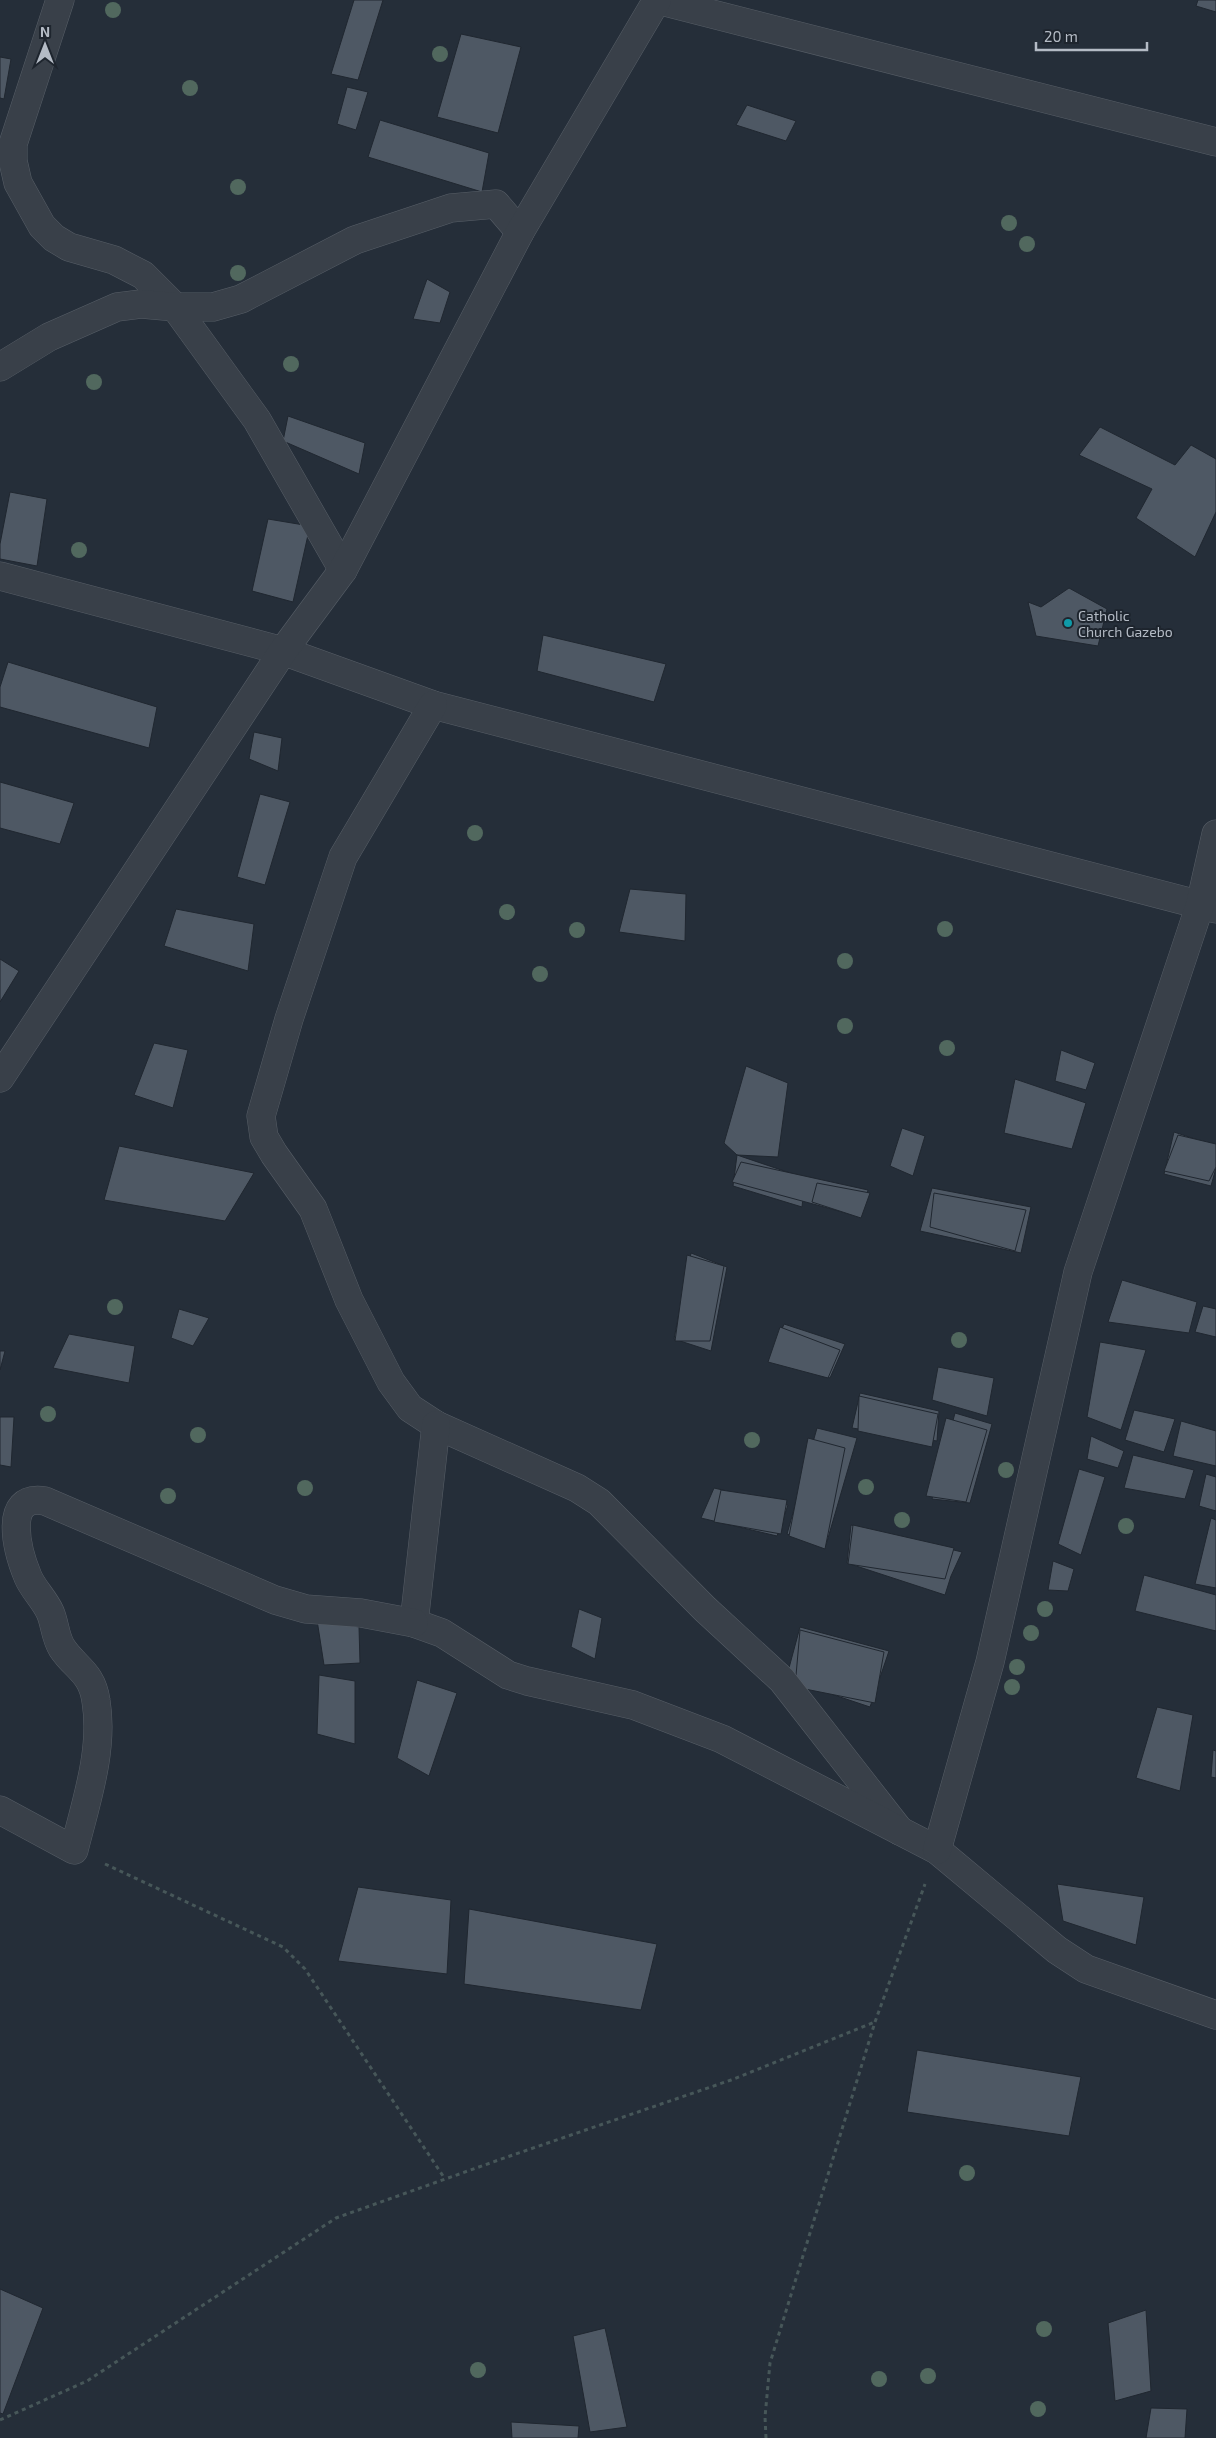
<svg xmlns="http://www.w3.org/2000/svg" width="1216" height="2438" viewBox="0 0 1216 2438" font-family="'Exo 2',sans-serif">
<style>
.building{fill:#4e5864;stroke:#202730}
.lines{fill:none;stroke-linecap:round;stroke-linejoin:round}
.minor-casing{stroke:#575e67;stroke-width:29}
.path{stroke:#475759;stroke-width:3;stroke-dasharray:4 4;stroke-linecap:butt}
.minor{stroke:#394049;stroke-width:28}
.tree{fill:#51685e}
.culture-dot{fill:#0f9aa8;stroke:#1e252e;stroke-width:2}
.labels{text-anchor:middle;dominant-baseline:central;stroke-width:4;stroke-linejoin:round;paint-order:stroke}
.poi-label{font-size:14px;fill:#b4bbc5;stroke:#1e252e;text-anchor:start}
</style>
<rect width="100%" height="100%" fill="#252e39"/>
<g class="building">
<path d="M354,0H383L358,80L331,74Z"/>
<path d="M1198,0H1216V12L1196,6Z"/>
<path d="M461,34L521,47L498,133L437,117Z"/>
<path d="M0,57L11,59L4,99L0,98Z"/>
<path d="M347,87L368,92L356,130L337,124Z"/>
<path d="M747,105L796,121L786,141L736,125Z"/>
<path d="M380,120L489,153L482,192L368,157Z"/>
<path d="M427,279L450,292L440,323L413,319Z"/>
<path d="M288,416L365,443L359,474L283,441Z"/>
<path d="M1100,427L1175,465L1191,445L1216,459V512L1195,557L1136,518L1152,489L1079,455Z"/>
<path d="M10,492L47,499L37,566L0,559V544Z"/>
<path d="M268,519L310,526L293,602L252,591Z"/>
<path d="M1069,588L1107,609L1098,646L1036,636L1028,602L1041,607Z"/>
<path d="M543,635L666,664L654,702L537,671Z"/>
<path d="M8,662L157,707L149,748L0,707V687Z"/>
<path d="M254,732L282,738L278,771L249,759Z"/>
<path d="M0,782L74,803L60,844L0,828Z"/>
<path d="M260,794L290,802L265,885L237,877Z"/>
<path d="M630,889L686,894L685,941L619,932Z"/>
<path d="M176,909L254,924L248,971L164,946Z"/>
<path d="M0,959L19,971L0,1002Z"/>
<path d="M154,1043L188,1050L173,1108L134,1095Z"/>
<path d="M1061,1050L1095,1063L1086,1090L1055,1081Z"/>
<path d="M746,1066L788,1083L778,1157L737,1155L724,1143Z"/>
<path d="M1015,1079L1086,1103L1072,1149L1004,1133Z"/>
<path d="M902,1128L925,1136L913,1176L890,1166Z"/>
<path d="M1174,1132L1216,1146V1168L1211,1186L1164,1174Z"/>
<path d="M1178,1135L1216,1144V1167L1209,1181L1164,1171Z"/>
<path d="M119,1146L254,1173L225,1221L104,1200Z"/>
<path d="M737,1155L805,1178L802,1207L733,1186Z"/>
<path d="M741,1162L868,1190L861,1217L732,1182Z"/>
<path d="M817,1183L870,1193L861,1218L812,1202Z"/>
<path d="M932,1188L1031,1207L1021,1253L920,1231Z"/>
<path d="M934,1193L1026,1210L1015,1251L930,1227Z"/>
<path d="M691,1253L727,1267L711,1351L674,1339Z"/>
<path d="M687,1255L724,1266L710,1341H675Z"/>
<path d="M1122,1280L1197,1302L1189,1333L1108,1322Z"/>
<path d="M1203,1306L1216,1309V1337L1195,1332Z"/>
<path d="M179,1309L209,1318L193,1346L171,1338Z"/>
<path d="M784,1324L845,1344L830,1378L771,1356Z"/>
<path d="M780,1327L840,1350L828,1378L768,1362Z"/>
<path d="M69,1334L135,1346L129,1383L53,1368Z"/>
<path d="M1100,1342L1146,1350L1121,1430L1087,1417Z"/>
<path d="M0,1351H5L0,1370Z"/>
<path d="M938,1367L994,1378L987,1416L932,1400Z"/>
<path d="M860,1393L939,1411L937,1441L852,1428Z"/>
<path d="M859,1396L938,1414L932,1447L858,1431Z"/>
<path d="M1134,1410L1175,1419L1164,1452L1125,1440Z"/>
<path d="M955,1413L992,1424L970,1503L932,1499Z"/>
<path d="M0,1417H14L11,1467L0,1465Z"/>
<path d="M946,1418L987,1430L966,1502L926,1496Z"/>
<path d="M1181,1421L1216,1431V1466L1173,1456Z"/>
<path d="M817,1428L857,1438L826,1545L787,1534Z"/>
<path d="M1091,1436L1124,1451L1118,1468L1087,1459Z"/>
<path d="M808,1438L845,1448L825,1549L789,1536Z"/>
<path d="M1133,1455L1194,1470L1185,1499L1124,1488Z"/>
<path d="M1079,1469L1105,1477L1081,1555L1058,1544Z"/>
<path d="M1206,1474L1216,1477V1511L1199,1506Z"/>
<path d="M714,1488L788,1505L777,1536L701,1518Z"/>
<path d="M721,1490L787,1500L781,1534L714,1522Z"/>
<path d="M1211,1518L1216,1520V1588L1195,1584Z"/>
<path d="M851,1525L962,1552L951,1576L945,1595L847,1563Z"/>
<path d="M853,1525L954,1548L945,1579L848,1564Z"/>
<path d="M1053,1561L1074,1569L1068,1591L1048,1590Z"/>
<path d="M1144,1575L1216,1595V1631L1135,1611Z"/>
<path d="M579,1609L602,1618L595,1659L571,1647Z"/>
<path d="M317,1620L359,1627L360,1663L324,1665Z"/>
<path d="M800,1627L889,1651L870,1707L786,1679Z"/>
<path d="M800,1630L884,1652L875,1703L795,1687Z"/>
<path d="M319,1675L355,1681V1744L317,1734Z"/>
<path d="M417,1680L457,1693L429,1776L397,1758Z"/>
<path d="M1157,1707L1193,1715L1180,1791L1136,1778Z"/>
<path d="M1213,1750L1216,1751V1778L1211,1777Z"/>
<path d="M1057,1884L1144,1897L1136,1945L1063,1921Z"/>
<path d="M358,1887L451,1900L447,1974L338,1961Z"/>
<path d="M469,1909L657,1944L641,2010L464,1984Z"/>
<path d="M917,2050L1081,2077L1069,2136L907,2112Z"/>
<path d="M0,2289L43,2308L3,2414L0,2413Z"/>
<path d="M1146,2310L1151,2391L1115,2401L1108,2323Z"/>
<path d="M605,2328L627,2427L590,2432L573,2336Z"/>
<path d="M1151,2408L1187,2409L1185,2438H1146Z"/>
<path d="M511,2422L579,2426L578,2438H512Z"/>
</g>
<g class="lines">
<g class="minor-casing">
<g id="minor">
<path d="M60,0L13,144V161L18,183L42,226L54,238L69,247L114,260L143,275L175,307L257,420L343,570"/>
<path d="M657,0L1216,142"/>
<path d="M0,367L49,337L117,307L141,304L175,307H213L241,299L355,240L451,208L496,204L520,232"/>
<path d="M0,576L283,651L433,705L1216,909"/>
<path d="M433,705L343,857L289,1019L261,1116L264,1137L274,1154L313,1209L349,1300L391,1382L410,1408L436,1425L577,1488L599,1502L705,1609L782,1680L900,1831"/>
<path d="M0,1078L283,651L343,570L520,232L657,0"/>
<path d="M436,1425L414,1623L442,1633L508,1675L527,1681L633,1705L722,1739L937,1850L1057,1950L1086,1969L1216,2015"/>
<path d="M0,1810L74,1850C86,1802 104,1750 96,1701C92,1672 75,1668 62,1648C55,1637 55,1623 50,1612C44,1599 33,1589 28,1577C18,1553 1,1493 45,1501L275,1600L306,1609L361,1613L414,1623"/>
<path d="M937,1850L990,1662L1078,1272L1200,905L1216,834"/>
</g>
</g>
<g class="path">
<path d="M105,1864L283,1947L305,1969L445,2179"/>
<path d="M0,2420L87,2381L336,2218L507,2157L731,2080L875,2022"/>
<path d="M766,2438L765,2417L770,2363L875,2022L925,1884"/>
</g>
<use href="#minor" class="minor"/>
</g>
<g class="tree">
<circle cx="113" cy="10" r="8"/>
<circle cx="440" cy="54" r="8"/>
<circle cx="190" cy="88" r="8"/>
<circle cx="238" cy="187" r="8"/>
<circle cx="1009" cy="223" r="8"/>
<circle cx="1027" cy="244" r="8"/>
<circle cx="238" cy="273" r="8"/>
<circle cx="291" cy="364" r="8"/>
<circle cx="94" cy="382" r="8"/>
<circle cx="79" cy="550" r="8"/>
<circle cx="475" cy="833" r="8"/>
<circle cx="507" cy="912" r="8"/>
<circle cx="945" cy="929" r="8"/>
<circle cx="577" cy="930" r="8"/>
<circle cx="845" cy="961" r="8"/>
<circle cx="540" cy="974" r="8"/>
<circle cx="845" cy="1026" r="8"/>
<circle cx="947" cy="1048" r="8"/>
<circle cx="115" cy="1307" r="8"/>
<circle cx="959" cy="1340" r="8"/>
<circle cx="48" cy="1414" r="8"/>
<circle cx="198" cy="1435" r="8"/>
<circle cx="752" cy="1440" r="8"/>
<circle cx="1006" cy="1470" r="8"/>
<circle cx="866" cy="1487" r="8"/>
<circle cx="305" cy="1488" r="8"/>
<circle cx="168" cy="1496" r="8"/>
<circle cx="902" cy="1520" r="8"/>
<circle cx="1126" cy="1526" r="8"/>
<circle cx="1045" cy="1609" r="8"/>
<circle cx="1031" cy="1633" r="8"/>
<circle cx="1017" cy="1667" r="8"/>
<circle cx="1012" cy="1687" r="8"/>
<circle cx="967" cy="2173" r="8"/>
<circle cx="1044" cy="2329" r="8"/>
<circle cx="478" cy="2370" r="8"/>
<circle cx="928" cy="2376" r="8"/>
<circle cx="879" cy="2379" r="8"/>
<circle cx="1038" cy="2409" r="8"/>
</g>
<circle class="culture-dot" cx="1068" cy="623" r="5"/>
<g class="labels">
<g class="poi-label">
<text x="1078" y="615">Catholic<tspan x="1078" dy="16">Church Gazebo</tspan></text>
</g>
</g>
<g transform="translate(45 45)" stroke="#1e252e" stroke-width="4" paint-order="stroke">
<path d="M0-4L9 19L0 12L-9 19Z" fill="#b4bbc5"/>
<text y="-8" font-size="14" font-weight="bold" text-anchor="middle" fill="#b4bbc5">N</text>
</g>
<path d="M1036 42v8h111v-8" fill="none" stroke="#b4bbc5" stroke-width="2.5"/>
<text x="1044" y="42" font-size="15" fill="#b4bbc5" stroke="#1e252e" stroke-width="4" paint-order="stroke">20 m</text>
</svg>
